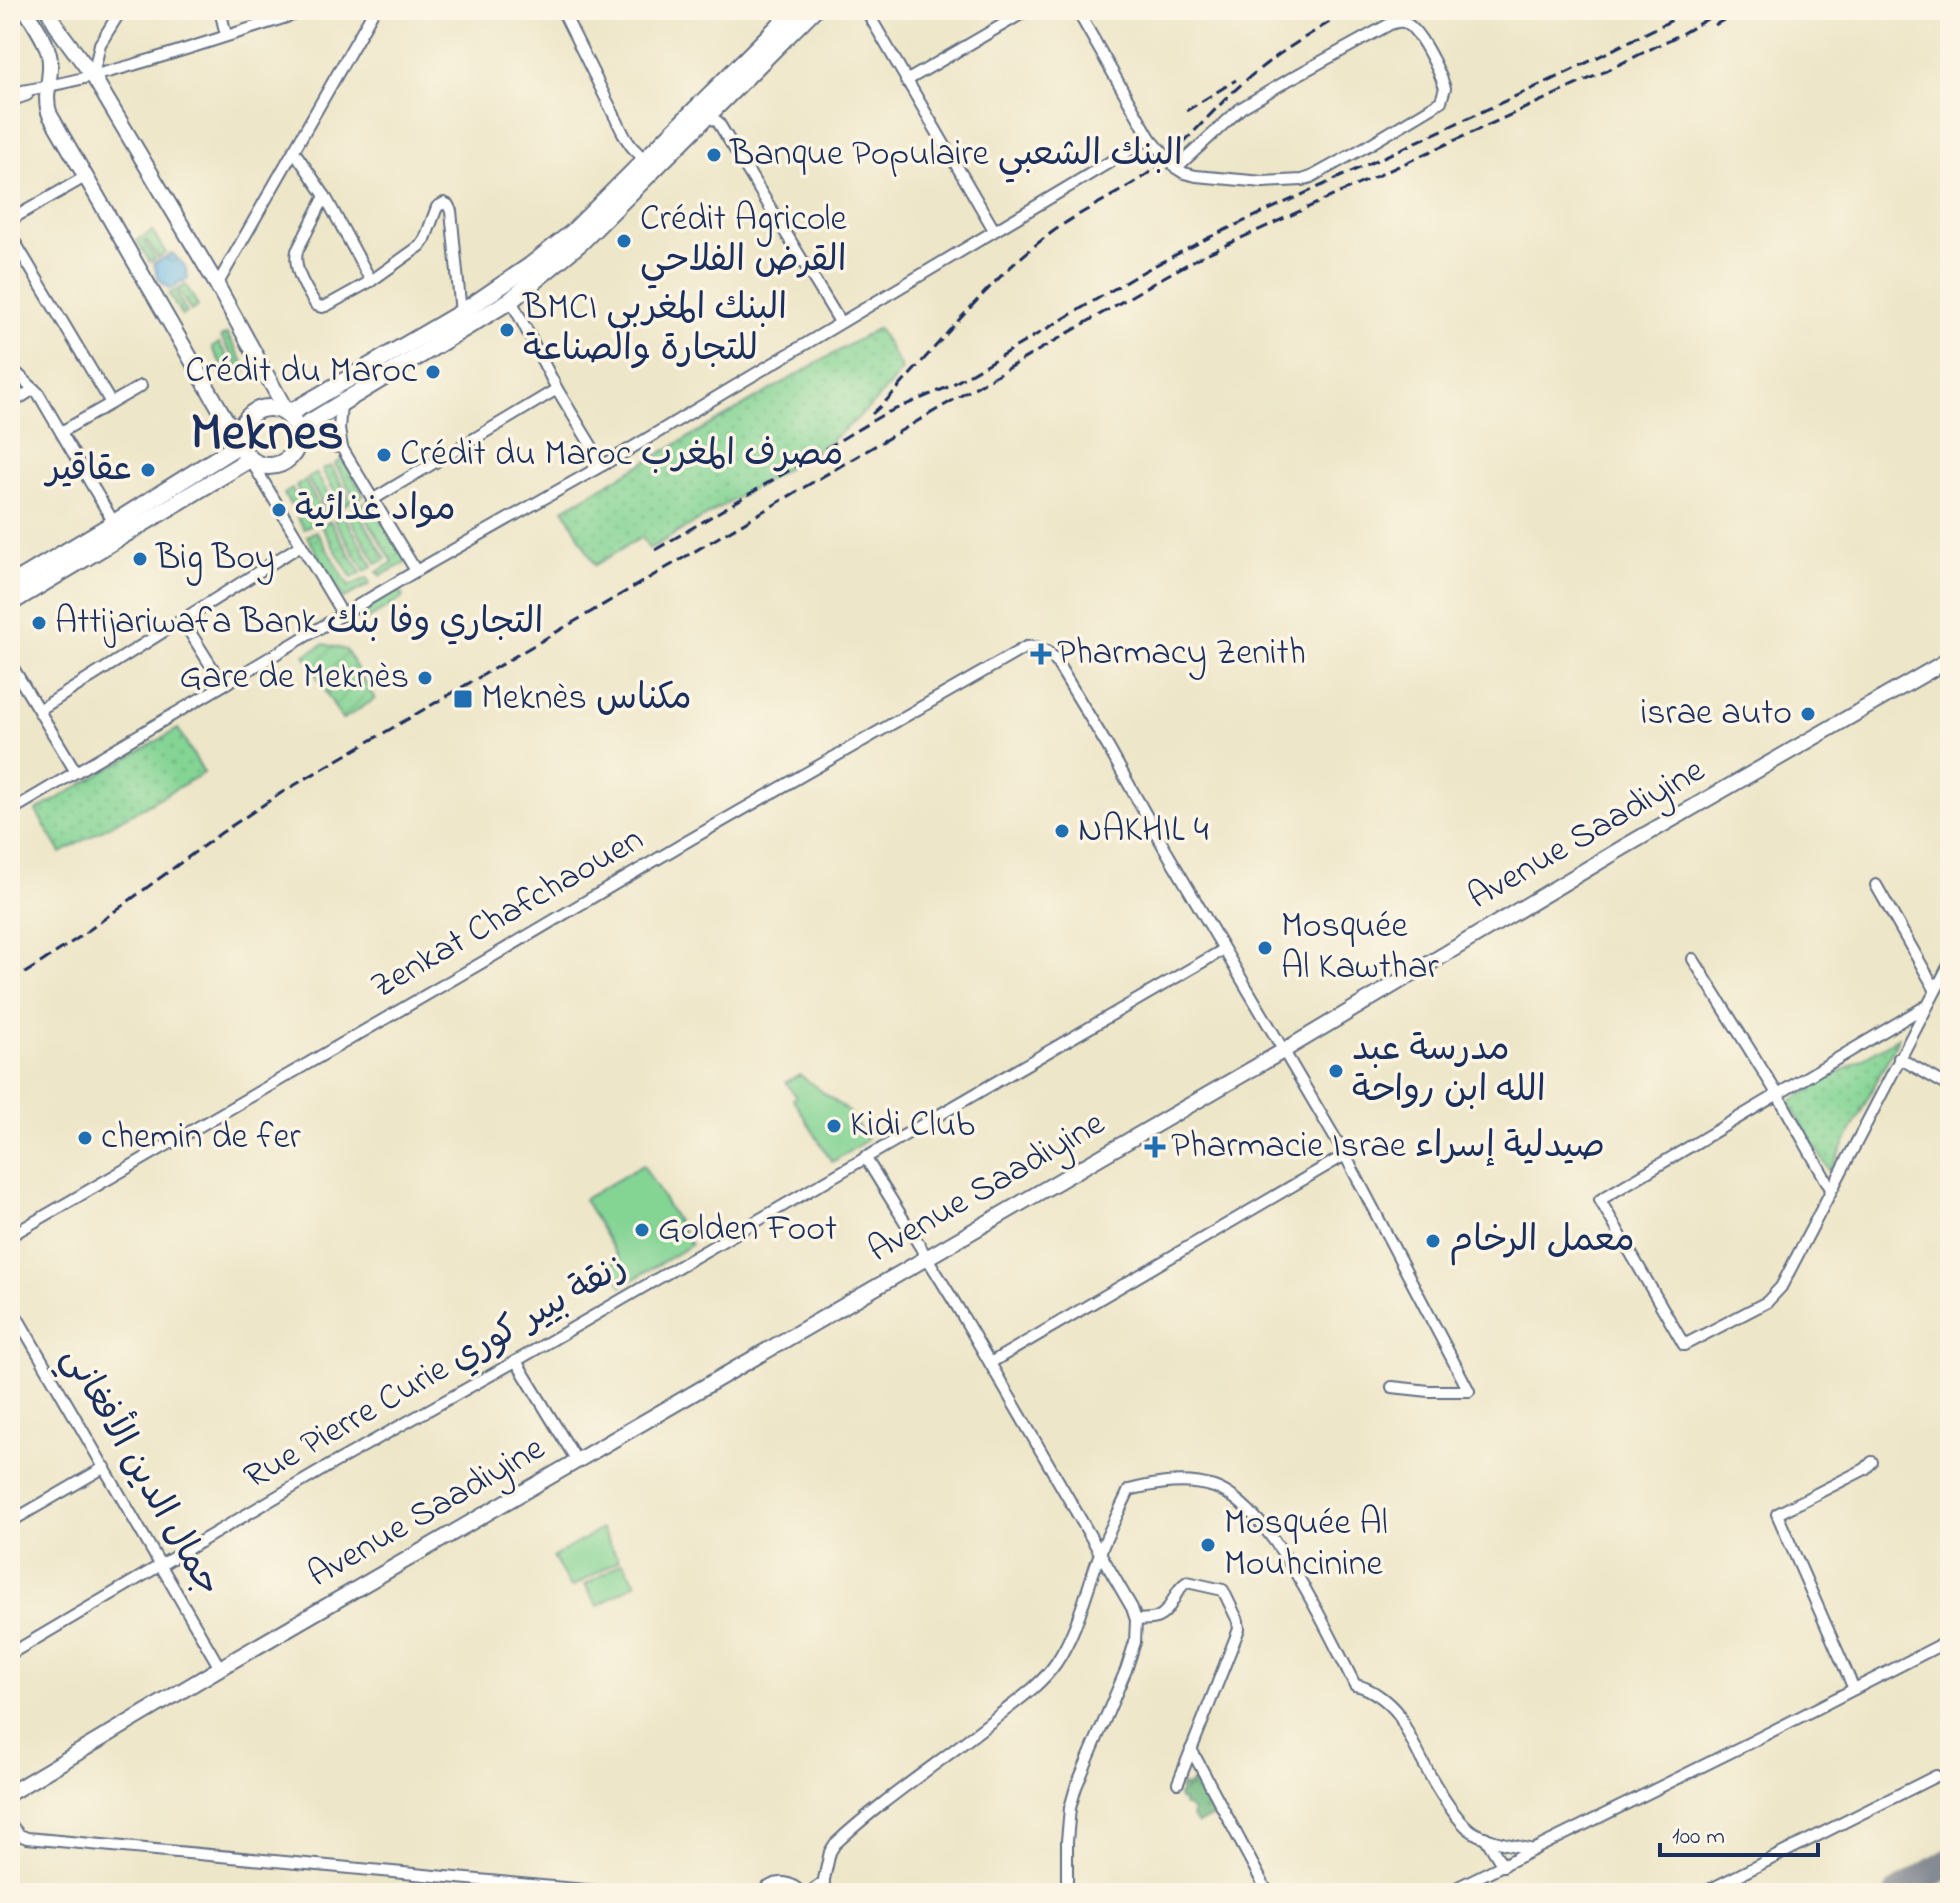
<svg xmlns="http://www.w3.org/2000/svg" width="1960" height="1903" viewBox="0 0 1960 1903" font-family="'Indie Flower','Playpen Sans Arabic',sans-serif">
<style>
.grass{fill:url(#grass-dots);stroke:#508279;stroke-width:2}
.forest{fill:url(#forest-crowns);stroke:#43726e;stroke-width:2}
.garden{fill:url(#garden-furrows);stroke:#508279;stroke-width:2}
.pitch{fill:#84d494;stroke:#508279;stroke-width:2}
.water{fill:url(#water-ripples);stroke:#4474a2;stroke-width:2}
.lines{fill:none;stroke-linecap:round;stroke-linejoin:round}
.taxiway{stroke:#848a93;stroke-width:28}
.street-casing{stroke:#646f83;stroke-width:14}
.secondary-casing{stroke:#646f83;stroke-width:18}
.primary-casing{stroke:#646f83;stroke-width:20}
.street{stroke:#fff;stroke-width:10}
.secondary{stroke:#fff;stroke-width:14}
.primary{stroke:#fff;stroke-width:16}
.rail{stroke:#1b2f5e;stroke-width:3;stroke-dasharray:12 6;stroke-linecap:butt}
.poi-dot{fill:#1f6fb2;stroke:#fcf5e5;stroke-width:3}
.labels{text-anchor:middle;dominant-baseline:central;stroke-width:7;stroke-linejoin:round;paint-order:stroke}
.poi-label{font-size:36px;fill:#1b2f5e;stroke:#fcf5e5;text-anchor:start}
.street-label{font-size:36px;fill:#1b2f5e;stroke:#fcf5e5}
.town-label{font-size:52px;font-weight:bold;fill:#1b2f5e;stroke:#fcf5e5}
</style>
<defs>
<pattern id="grass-dots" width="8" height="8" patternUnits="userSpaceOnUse" patternTransform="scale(2)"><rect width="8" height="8" fill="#84d494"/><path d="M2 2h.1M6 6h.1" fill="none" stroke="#71b682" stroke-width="1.8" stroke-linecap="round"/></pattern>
<pattern id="forest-crowns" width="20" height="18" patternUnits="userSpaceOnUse" patternTransform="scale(2)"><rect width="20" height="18" fill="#6bb67e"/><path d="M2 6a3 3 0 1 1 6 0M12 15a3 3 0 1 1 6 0" fill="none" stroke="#57946a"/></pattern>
<pattern id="garden-furrows" width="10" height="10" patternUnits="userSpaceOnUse" patternTransform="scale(2)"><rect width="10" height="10" fill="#84d494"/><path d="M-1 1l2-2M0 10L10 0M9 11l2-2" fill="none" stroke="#71b682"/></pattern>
<pattern id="water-ripples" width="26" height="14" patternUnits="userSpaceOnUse" patternTransform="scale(2)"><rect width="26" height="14" fill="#6cbae6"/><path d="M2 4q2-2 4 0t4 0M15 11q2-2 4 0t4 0" fill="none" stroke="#5898be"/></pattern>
</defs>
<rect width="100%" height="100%" fill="#fcf5e5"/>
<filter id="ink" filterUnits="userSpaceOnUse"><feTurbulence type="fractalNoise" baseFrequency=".0125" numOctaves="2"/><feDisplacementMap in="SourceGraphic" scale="16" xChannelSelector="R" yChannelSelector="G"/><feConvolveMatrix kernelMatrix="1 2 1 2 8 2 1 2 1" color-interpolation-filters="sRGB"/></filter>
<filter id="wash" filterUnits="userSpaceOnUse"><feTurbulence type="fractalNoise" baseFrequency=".006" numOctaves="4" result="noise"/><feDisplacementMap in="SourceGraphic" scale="32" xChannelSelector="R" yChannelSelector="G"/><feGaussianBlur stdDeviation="1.8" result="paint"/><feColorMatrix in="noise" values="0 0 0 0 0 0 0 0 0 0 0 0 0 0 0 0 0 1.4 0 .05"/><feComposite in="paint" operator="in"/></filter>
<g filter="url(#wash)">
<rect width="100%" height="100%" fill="#ede6c8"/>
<g class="grass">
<path d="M152,231L166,253L158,258L147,241L145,243L155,259L150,262L137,241Z"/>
<path d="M186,285L198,306L191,311L180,293L177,295L187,313L182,316L169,294Z"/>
<path d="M878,328L902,370C859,427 815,453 755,487C719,508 684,529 649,549L642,537L595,565L564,509Z"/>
<path d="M227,334L247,369L242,372L221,337Z"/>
<path d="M219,343L235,369L227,374L212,348Z"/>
<path d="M343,459L364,495L356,500L335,464Z"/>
<path d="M331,466L351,501L343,506L322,470Z"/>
<path d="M316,473L336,508L328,513L307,478Z"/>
<path d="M305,481L325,517L317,522L296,486Z"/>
<path d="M292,489L313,524L304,529L284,494Z"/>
<path d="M369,500L407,562L380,576L377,572L393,562L359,506Z"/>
<path d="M355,507L386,559L377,564L347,513Z"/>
<path d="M343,514L373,566L365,571L334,520Z"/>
<path d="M330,521L361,573L352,578L321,526Z"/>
<path d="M316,531L349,586L367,578L370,584L344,598L342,596L307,536Z"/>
<path d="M178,729L204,773L61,853L36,811Z"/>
<path d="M1899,1037L1830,1172L1789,1102Z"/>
</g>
<path class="forest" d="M1199,1781L1203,1785L1205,1782L1208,1798L1216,1814L1198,1824L1192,1817L1193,1812L1190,1808L1183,1805V1801L1179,1800L1178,1795L1180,1794V1786L1184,1785L1187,1787L1191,1783H1198Z"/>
<g class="garden">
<path d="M399,591L403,596L400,600L368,619L364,620L360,617L362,611L395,592Z"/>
<path d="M324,644L346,650L375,699L342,720L305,655Z"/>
</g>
<g class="pitch">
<path d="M800,1075L849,1112L867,1140L832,1162L793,1099L796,1097L786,1082Z"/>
<path d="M643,1165L691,1245L622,1286L610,1265L619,1259L584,1199Z"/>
<path d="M601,1529L619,1560L571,1588L553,1557Z"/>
<path d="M623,1562L636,1583L598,1606L585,1585Z"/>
</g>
<path class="water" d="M172,253L185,266L188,279L183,282L181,281L177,283L178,285L170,289L158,278L154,263L167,257Z"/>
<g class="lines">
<path class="taxiway" d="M1899,1893L1950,1862"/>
</g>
</g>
<g filter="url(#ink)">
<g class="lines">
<g class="street-casing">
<g id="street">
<path d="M220,10L226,35"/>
<path d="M562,10L625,137L632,147L645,160"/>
<path d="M866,10L994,230"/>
<path d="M1077,10L1150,138L1176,168L1184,173L1196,176L1263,182L1302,180L1311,177L1367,146L1432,107L1441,101L1445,88C1440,73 1419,26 1403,22C1398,21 1394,23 1390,24L1290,79L1241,108L1176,168"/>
<path d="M93,76L100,44L121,10"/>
<path d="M906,81L1028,10"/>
<path d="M10,93C112,77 211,40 309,10"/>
<path d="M10,101L27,95"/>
<path d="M709,116L718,122L840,322"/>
<path d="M294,151L325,196L371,281"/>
<path d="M325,196L297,251C293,270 306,289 316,305L322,307L328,305L371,281L420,246L425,239L437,207L444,203L448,205L451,211L461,313"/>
<path d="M10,220L85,177"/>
<path d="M10,234L111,403"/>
<path d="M217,285L374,10"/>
<path d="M511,300L557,389L603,465"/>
<path d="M10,367L38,393L114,523"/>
<path d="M341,403L339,429L342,448"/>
<path d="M10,404L34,389"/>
<path d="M61,432L141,386"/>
<path d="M298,438L342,448L416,571"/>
<path d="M250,459L343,615"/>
<path d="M372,500L557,389"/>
<path d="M183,621L223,685"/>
<path d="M10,663L76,772"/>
<path d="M39,710L301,545"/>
<path d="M10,811L416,571L603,465L1150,138"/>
<path d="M1876,885L1935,989"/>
<path d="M1693,959L1778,1095L1831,1189"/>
<path d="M1926,1006L1600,1200L1684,1345L1767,1302L1781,1287L1950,963"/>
<path d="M1899,1058L1950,1087"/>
<path d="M865,1157L958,1308L1132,1608L1136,1620L1135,1642L1126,1670L1076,1787L1070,1808L1067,1841V1893"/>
<path d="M10,1236L483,962L686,842L1026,647C1039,646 1046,649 1054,658L1108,747L1165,849L1345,1155L1469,1391H1429L1392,1387"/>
<path d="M10,1305L220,1668"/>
<path d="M516,1361L577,1461"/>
<path d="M990,1363L1345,1155"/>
<path d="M10,1522L105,1467"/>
<path d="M1136,1620C1142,1619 1150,1620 1156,1618C1173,1612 1173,1590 1187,1582L1223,1590L1238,1621L1239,1629L1178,1783"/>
<path d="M10,1654L332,1464L516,1361L1223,950"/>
<path d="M1854,1689L1777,1514L1865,1469L1872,1462"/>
<path d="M1191,1749L1268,1893"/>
<path d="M12,1832L27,1838L618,1893"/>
<path d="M1485,1837L1503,1866"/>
<path d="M761,1893C773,1880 789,1879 801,1893"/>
<path d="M809,1893L824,1882"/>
<path d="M821,1893L830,1852L835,1844C885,1797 944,1760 998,1716C1018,1700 1041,1685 1056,1663C1077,1632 1086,1592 1099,1556C1107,1534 1119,1512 1129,1490C1157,1483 1186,1478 1214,1487C1272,1507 1328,1632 1355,1685C1372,1688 1389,1702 1399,1715C1414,1745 1446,1814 1473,1832C1489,1842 1514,1845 1533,1850"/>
<path d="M1446,1893L1749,1743L1950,1640"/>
<path d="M1703,1893L1936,1776"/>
</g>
</g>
<g class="secondary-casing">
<g id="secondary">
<path d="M26,10C35,26 50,45 50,63C51,81 43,97 50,115L240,444"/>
<path d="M48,10L61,33L93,76L217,285L288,414"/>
<path d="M10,1793L220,1668L1283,1051L1624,847L1950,659"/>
<path d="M10,1827L15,1833"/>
</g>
</g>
<g class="primary-casing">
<g id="primary">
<circle cx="269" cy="437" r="29"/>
<path d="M288,414L461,313L530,266L573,232L795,10"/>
<path d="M297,430L511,300L581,242L813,10"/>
<path d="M10,585L114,523L240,444"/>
<path d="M10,603L250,459"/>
</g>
</g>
<use href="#street" class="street"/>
<use href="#secondary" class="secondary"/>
<use href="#primary" class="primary"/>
<g class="rail">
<path d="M1715,25L1741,10"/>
<path d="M1548,82L1692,10"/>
<path d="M1186,111L1236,80"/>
<path d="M872,414L885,402C939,345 988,280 1051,233C1084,208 1125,192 1158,166C1189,140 1214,108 1245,81C1277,53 1313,32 1350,10"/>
<path d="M655,550L884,414L948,387L1146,270L1210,237L1555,78"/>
<path d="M10,983L81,936L221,833L281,793L1164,277L1202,256L1604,72L1681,34L1723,10"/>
</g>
</g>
</g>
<g class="poi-dot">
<circle cx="714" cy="155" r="8"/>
<circle cx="624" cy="241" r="8"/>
<circle cx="507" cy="330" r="8"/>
<circle cx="433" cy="372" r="8"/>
<circle cx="384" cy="455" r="8"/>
<circle cx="148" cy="470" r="8"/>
<circle cx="279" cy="510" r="8"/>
<circle cx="140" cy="559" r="8"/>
<circle cx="39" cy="623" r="8"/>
<path d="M1037 642h8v8h8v8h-8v8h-8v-8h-8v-8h8z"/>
<circle cx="425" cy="678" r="8"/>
<rect x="453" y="689" width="20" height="20" rx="4"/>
<circle cx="1808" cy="714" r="8"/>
<circle cx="1062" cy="831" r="8"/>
<circle cx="1265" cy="948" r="8"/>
<circle cx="1336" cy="1071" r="8"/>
<circle cx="834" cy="1126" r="8"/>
<circle cx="85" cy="1138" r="8"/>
<path d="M1151 1135h8v8h8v8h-8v8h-8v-8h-8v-8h8z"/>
<circle cx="642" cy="1230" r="8"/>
<circle cx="1433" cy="1241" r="8"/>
<circle cx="1208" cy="1545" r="8"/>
</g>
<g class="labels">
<g class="poi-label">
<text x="730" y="155">Banque Populaire البنك الشعبي</text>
<text x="640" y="220">Crédit Agricole<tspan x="640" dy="41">القرض الفلاحي</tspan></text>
<text x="523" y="309">BMCI البنك المغربي<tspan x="523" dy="41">للتجارة والصناعة</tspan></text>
<text x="417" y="372" text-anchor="end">Crédit du Maroc</text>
<text x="400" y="455">Crédit du Maroc مصرف المغرب</text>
<text x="132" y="470" text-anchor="end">عقاقير</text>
<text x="295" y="510">مواد غذائية</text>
<text x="156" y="559">Big Boy</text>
<text x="55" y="623">Attijariwafa Bank التجاري وفا بنك</text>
<text x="1057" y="654">Pharmacy Zenith</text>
<text x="409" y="678" text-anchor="end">Gare de Meknès</text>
<text x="481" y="699">Meknès مكناس</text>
<text x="1792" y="714" text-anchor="end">israe auto</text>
<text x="1078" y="831">NAKHIL 4</text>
<text x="1281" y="927">Mosquée<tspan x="1281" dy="41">Al Kawthar</tspan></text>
<text x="1352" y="1050">مدرسة عبد<tspan x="1352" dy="41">الله ابن رواحة</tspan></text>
<text x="850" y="1126">Kidi Club</text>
<text x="101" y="1138">chemin de fer</text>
<text x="1171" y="1147">Pharmacie Israe صيدلية إسراء</text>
<text x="658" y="1230">Golden Foot</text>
<text x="1449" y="1241">معمل الرخام</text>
<text x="1224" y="1524">Mosquée Al<tspan x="1224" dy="41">Mouhcinine</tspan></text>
</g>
<g class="street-label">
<text transform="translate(1587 835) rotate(-30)">Avenue Saadiyine</text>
<text transform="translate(508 914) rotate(-30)">Zenkat Chafchaouen</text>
<text transform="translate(987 1188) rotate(-30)">Avenue Saadiyine</text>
<text transform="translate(436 1373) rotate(-30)">Rue Pierre Curie زنقة بيير كوري</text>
<text transform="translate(140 1472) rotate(60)">جمال الدين الأفغاني</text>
<text transform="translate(427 1513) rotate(-30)">Avenue Saadiyine</text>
</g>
<g class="town-label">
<text x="267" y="435">Meknes</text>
</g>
</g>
<rect width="1960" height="1903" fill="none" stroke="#fcf5e5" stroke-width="40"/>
<path d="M1660 1843v12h158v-12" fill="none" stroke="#1b2f5e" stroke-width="4"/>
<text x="1672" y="1843" font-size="24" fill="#1b2f5e" stroke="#fcf5e5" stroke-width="6" paint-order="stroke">100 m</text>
</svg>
